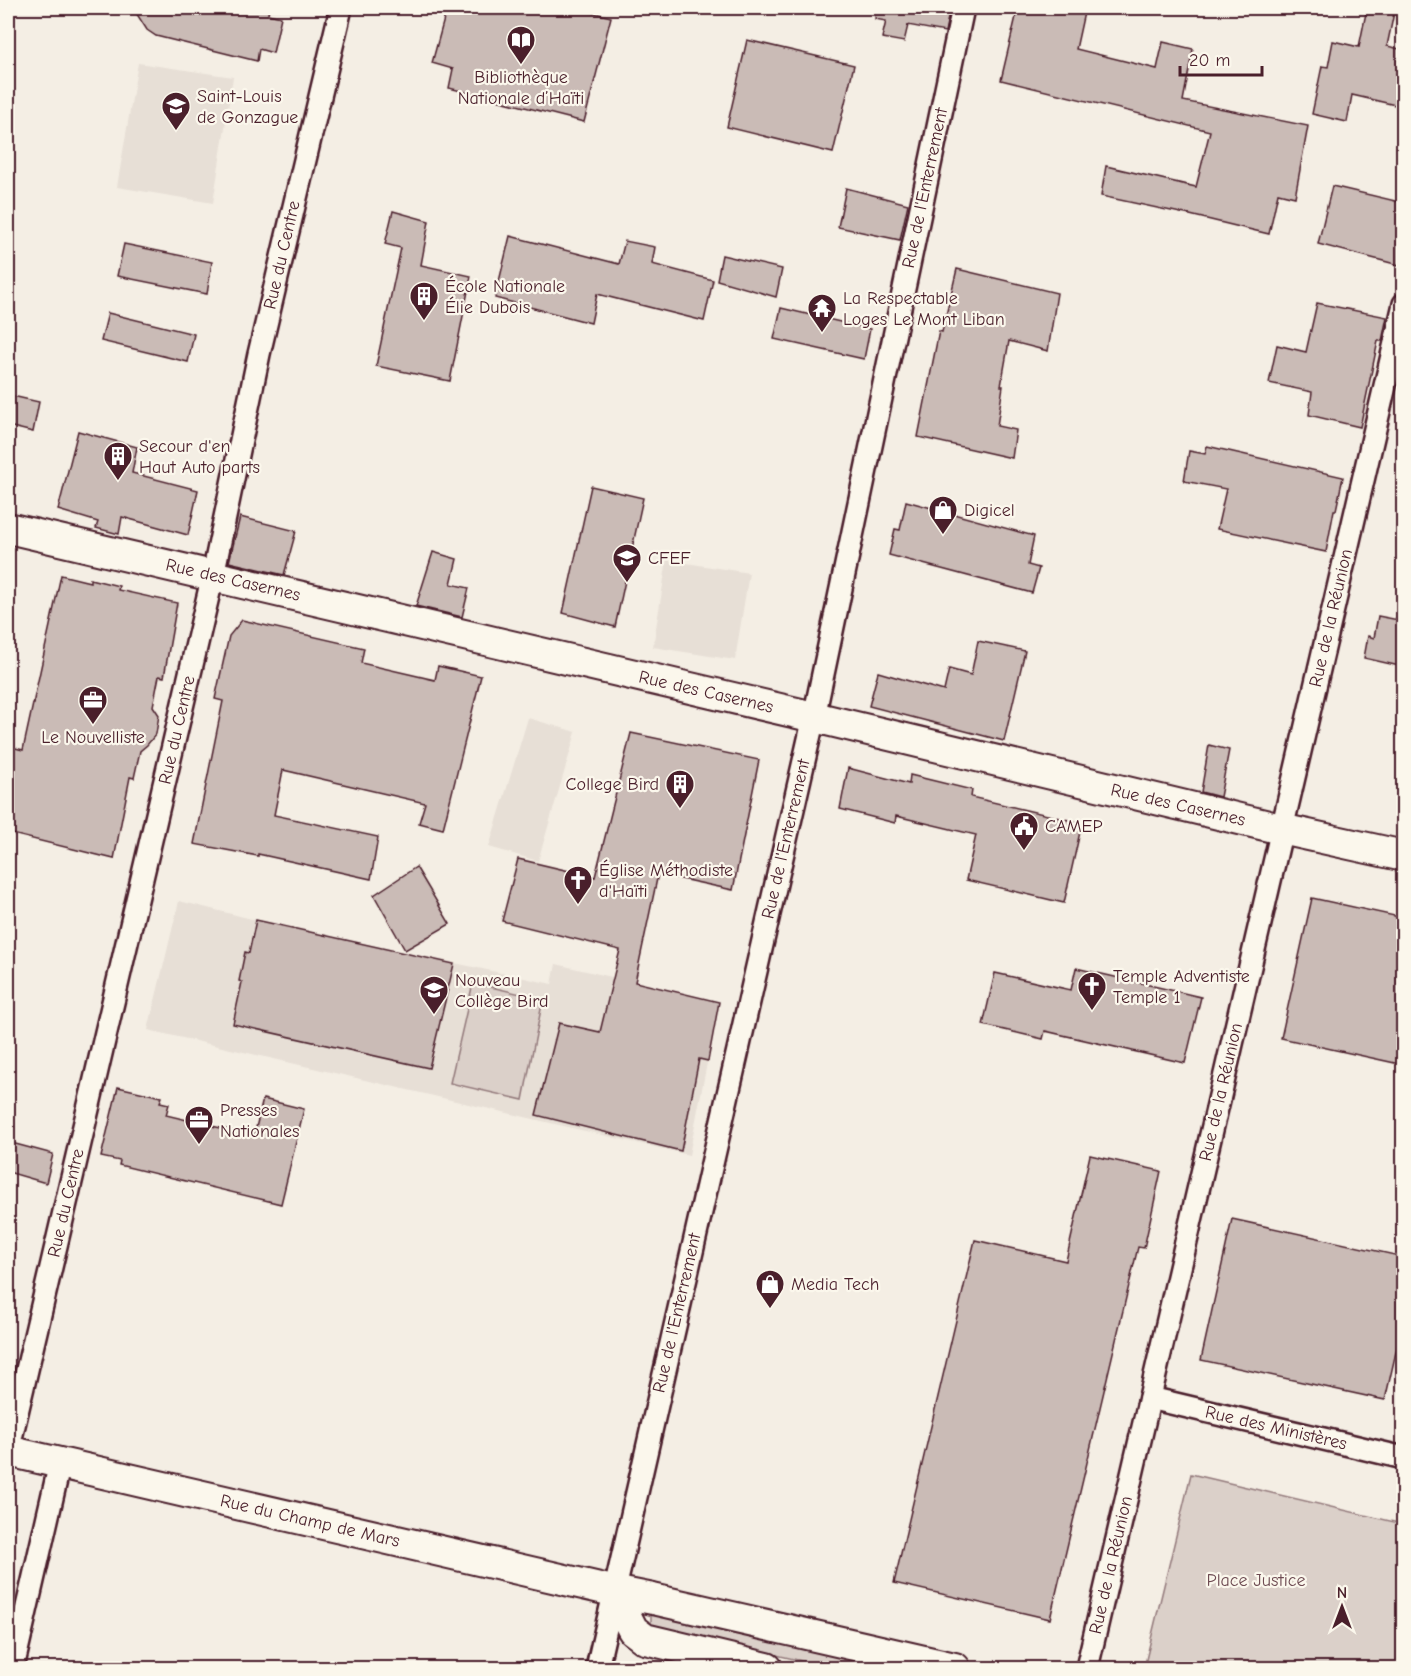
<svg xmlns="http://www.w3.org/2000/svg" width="1411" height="1676" viewBox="0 0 1411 1676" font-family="'Comic Neue',sans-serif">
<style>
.built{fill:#e7dfd6}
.green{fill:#dbd0c9;stroke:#92787a;stroke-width:1.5}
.building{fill:#cabbb6;stroke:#4a1f2b;stroke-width:1.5}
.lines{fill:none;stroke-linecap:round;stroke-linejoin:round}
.street-casing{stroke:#4a1f2b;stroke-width:26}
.secondary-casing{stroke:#4a1f2b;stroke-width:34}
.street{stroke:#fbf7ec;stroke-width:21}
.secondary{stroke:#fbf7ec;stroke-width:30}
.labels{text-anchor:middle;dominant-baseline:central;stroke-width:4.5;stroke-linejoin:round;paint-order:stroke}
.poi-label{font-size:18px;fill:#4a1f2b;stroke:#fbf7ec;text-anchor:start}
.street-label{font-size:18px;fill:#4a1f2b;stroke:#fbf7ec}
.park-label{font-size:18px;fill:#6e4b52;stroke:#fbf7ec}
</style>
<rect width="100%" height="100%" fill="#f4eee4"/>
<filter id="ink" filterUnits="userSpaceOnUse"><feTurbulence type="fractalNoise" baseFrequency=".0167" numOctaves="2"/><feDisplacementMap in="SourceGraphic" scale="12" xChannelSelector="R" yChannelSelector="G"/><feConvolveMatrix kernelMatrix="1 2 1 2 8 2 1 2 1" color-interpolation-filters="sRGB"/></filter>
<g filter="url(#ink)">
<g class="built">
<path d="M138,63L233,77L213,203L117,187Z"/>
<path d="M667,560L749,573L735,660L653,647Z"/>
<path d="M528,718L576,732L538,861L489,847Z"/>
<path d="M179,901L256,920L552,984L556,964L719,1002L689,1155L148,1030Z"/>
</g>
<g class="green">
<path d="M473,983L543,999L523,1100L450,1083Z"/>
<path d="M1191,1474L1403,1524V1668H1144Z"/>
<path d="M656,1613L894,1668H832L656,1627L651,1624V1616Z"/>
</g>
<g class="building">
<path d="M133,8H269L268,14L281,17L273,53L259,49L257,61L156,36L147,30Z"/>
<path d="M447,8H573L611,17L584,122L449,88L453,69L432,63Z"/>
<path d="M876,8H950L945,32L908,25L904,42L882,38L886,21L875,19Z"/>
<path d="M1018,8H1085L1076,49L1157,69L1163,42L1193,49L1183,101L1308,126L1295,197L1278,193L1269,234L1190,215L1101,196L1106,166L1196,187L1210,131L1001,80Z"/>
<path d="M1367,8H1395L1387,46L1404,50V107L1352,95L1347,122L1312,114L1322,66L1328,67L1333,41L1359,47Z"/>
<path d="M747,40L854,65L833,153L727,127Z"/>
<path d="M1332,186L1404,203V246L1399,265L1318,244Z"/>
<path d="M846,188L908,204L900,240L838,227Z"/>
<path d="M393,211L429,221L421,265L471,276L450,381L376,366L401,248L385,244Z"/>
<path d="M510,236L619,264L625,241L655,247L652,264L713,280L704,321L597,294L591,323L495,298Z"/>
<path d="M124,244L212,262L207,294L117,276Z"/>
<path d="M722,255L782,269L776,297L717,280Z"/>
<path d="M957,269L1057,293L1048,351L1009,341L1001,386H1003L997,426L1016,430L1012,458L918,437L939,331L942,332Z"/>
<path d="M1317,303L1387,317L1382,341H1378L1360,427L1309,415L1312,392L1269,383L1277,345L1306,352Z"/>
<path d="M781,308L870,329L864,359L774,339Z"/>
<path d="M108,313L194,334L188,362L101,341Z"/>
<path d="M8,395L39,402L33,432L8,426Z"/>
<path d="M78,431L137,447L132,473L198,490L188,535L122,517L119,534L96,528L98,522L58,510Z"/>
<path d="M1207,446L1343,477L1336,510H1334L1326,552L1217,529L1226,489L1184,481L1189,451L1205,454Z"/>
<path d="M591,486L643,498L615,627L563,613Z"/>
<path d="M906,501L1034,536L1028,565L1039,568L1032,593L889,555L895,529L900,530Z"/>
<path d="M240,517L296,531L284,575L229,562Z"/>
<path d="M433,552L457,559L451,584L469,588L462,617L416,606Z"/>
<path d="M61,575L90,582V579L119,586L118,590L177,603L164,677L159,676L153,706L159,715L156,734L147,745L140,751L134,778L130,777L114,859L8,833V746L23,750Z"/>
<path d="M1378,616L1404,621V667L1364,658L1368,636L1374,638Z"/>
<path d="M242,620L364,648L361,663L435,680L438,666L481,676L443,829L419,823L425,803L283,770L274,815L378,837L371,879L258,854V856L194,844L223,701L215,699L229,636Z"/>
<path d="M978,641L1025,651L1004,741L869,706L878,672L944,691L949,669L971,675Z"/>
<path d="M631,733L759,760L733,890L658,874L635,982L719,1002L708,1061L699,1059L681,1151L536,1115L559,1023L600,1032L620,950L502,921L518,859L595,877Z"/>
<path d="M1209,745L1229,750L1220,797L1201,792Z"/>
<path d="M848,768L909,784L910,775L972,790L971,797L1082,823L1064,903L966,880L976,835L896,816L895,823L840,809Z"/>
<path d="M416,867L450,924L405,950L374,895Z"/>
<path d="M1312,898L1404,918V1065L1281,1038Z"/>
<path d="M256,920L454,964L429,1068L233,1024L242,982L239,981L245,952L249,953Z"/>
<path d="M1076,968L1201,997L1185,1063L1045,1031L1043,1039L983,1025L995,973L1071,990Z"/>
<path d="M118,1087L162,1097L160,1102L169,1104L166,1115L254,1136L263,1099L304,1109L281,1204L119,1165L120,1161L101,1157Z"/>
<path d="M8,1142L53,1154L46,1183L8,1172Z"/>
<path d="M1090,1155L1161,1171L1144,1248L1138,1247L1050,1619L894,1583L975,1240L1066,1261Z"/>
<path d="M1232,1219L1404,1257V1317L1385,1400L1201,1360Z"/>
</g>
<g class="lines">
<g class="street-casing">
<g id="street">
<path d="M1150,1398L1404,1458"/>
<path d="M8,1451L213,575L259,354L341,8"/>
<path d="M13,1668L60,1463"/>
<path d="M597,1668L814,717L963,8"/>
<path d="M1087,1668L1404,304"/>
</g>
</g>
<g class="secondary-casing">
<g id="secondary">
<path d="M8,528L814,717L1281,829L1404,856"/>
<path d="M8,1451L613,1591L653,1599L955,1668"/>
<path d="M613,1591L633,1630L645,1639L767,1668"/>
</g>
</g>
<use href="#street" class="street"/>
<use href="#secondary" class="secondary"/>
</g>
</g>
<defs>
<g id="library-pin" transform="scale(1.5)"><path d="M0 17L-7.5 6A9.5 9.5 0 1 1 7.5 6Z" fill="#4a1f2b" stroke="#fbf7ec"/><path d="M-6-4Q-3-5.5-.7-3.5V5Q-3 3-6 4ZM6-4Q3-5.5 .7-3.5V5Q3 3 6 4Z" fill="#fff"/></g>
<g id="university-pin" transform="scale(1.5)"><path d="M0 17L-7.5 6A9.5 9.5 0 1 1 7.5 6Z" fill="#4a1f2b" stroke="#fbf7ec"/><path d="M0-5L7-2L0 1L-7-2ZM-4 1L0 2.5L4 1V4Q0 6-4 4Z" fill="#fff"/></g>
<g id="building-pin" transform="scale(1.5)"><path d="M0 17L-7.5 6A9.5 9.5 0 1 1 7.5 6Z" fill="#4a1f2b" stroke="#fbf7ec"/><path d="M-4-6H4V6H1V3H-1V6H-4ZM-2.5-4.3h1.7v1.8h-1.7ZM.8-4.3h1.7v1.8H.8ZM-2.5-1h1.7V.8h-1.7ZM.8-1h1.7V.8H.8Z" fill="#fff"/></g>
<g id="temple-pin" transform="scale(1.5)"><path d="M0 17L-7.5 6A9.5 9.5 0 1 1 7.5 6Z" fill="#4a1f2b" stroke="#fbf7ec"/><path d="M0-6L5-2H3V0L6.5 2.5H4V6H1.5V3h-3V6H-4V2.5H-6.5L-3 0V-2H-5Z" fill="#fff"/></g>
<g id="shop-pin" transform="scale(1.5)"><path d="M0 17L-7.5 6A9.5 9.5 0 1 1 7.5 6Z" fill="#4a1f2b" stroke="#fbf7ec"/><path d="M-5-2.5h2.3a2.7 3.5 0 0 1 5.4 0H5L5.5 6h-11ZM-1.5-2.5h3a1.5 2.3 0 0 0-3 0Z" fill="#fff"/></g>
<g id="school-pin" transform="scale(1.5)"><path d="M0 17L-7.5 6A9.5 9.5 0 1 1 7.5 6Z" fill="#4a1f2b" stroke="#fbf7ec"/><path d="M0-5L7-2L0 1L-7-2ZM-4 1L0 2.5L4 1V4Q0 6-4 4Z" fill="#fff"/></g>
<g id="office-pin" transform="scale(1.5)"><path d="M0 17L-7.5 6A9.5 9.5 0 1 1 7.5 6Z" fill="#4a1f2b" stroke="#fbf7ec"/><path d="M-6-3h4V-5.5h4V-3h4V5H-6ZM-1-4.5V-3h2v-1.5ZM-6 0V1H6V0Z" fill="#fff"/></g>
<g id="civic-pin" transform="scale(1.5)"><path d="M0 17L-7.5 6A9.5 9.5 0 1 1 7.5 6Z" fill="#4a1f2b" stroke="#fbf7ec"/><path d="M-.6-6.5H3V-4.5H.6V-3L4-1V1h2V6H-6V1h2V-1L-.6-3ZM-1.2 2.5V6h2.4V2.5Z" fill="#fff"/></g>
<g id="church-pin" transform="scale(1.5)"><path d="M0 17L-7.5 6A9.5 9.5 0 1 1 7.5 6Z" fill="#4a1f2b" stroke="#fbf7ec"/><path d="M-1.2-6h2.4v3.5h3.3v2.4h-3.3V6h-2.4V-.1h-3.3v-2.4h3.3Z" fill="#fff"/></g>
</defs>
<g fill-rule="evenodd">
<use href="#library-pin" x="521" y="40"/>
<use href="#university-pin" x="176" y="106"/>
<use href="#building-pin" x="424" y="296"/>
<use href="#temple-pin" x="822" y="308"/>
<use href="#building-pin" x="118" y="456"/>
<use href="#shop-pin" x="943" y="510"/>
<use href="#school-pin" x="627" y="558"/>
<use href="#office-pin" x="93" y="700"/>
<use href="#building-pin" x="680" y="784"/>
<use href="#civic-pin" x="1024" y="826"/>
<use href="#church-pin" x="578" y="880"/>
<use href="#church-pin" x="1092" y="986"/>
<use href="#school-pin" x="434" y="990"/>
<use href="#office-pin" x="199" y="1120"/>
<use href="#shop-pin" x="770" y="1284"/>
</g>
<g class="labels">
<g class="poi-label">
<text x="521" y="77" text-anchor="middle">Bibliothèque<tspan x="521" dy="21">Nationale d’Haïti</tspan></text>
<text x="197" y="96">Saint-Louis<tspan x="197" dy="21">de Gonzague</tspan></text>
<text x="445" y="286">École Nationale<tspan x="445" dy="21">Élie Dubois</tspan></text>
<text x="843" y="298">La Respectable<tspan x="843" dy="21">Loges Le Mont Liban</tspan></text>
<text x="139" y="446">Secour d'en<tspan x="139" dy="21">Haut Auto parts</tspan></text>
<text x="964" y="510">Digicel</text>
<text x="648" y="558">CFEF</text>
<text x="93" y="737" text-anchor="middle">Le Nouvelliste</text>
<text x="659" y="784" text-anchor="end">College Bird</text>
<text x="1045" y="826">CAMEP</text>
<text x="599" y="870">Église Méthodiste<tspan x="599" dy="21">d'Haïti</tspan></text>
<text x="1113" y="976">Temple Adventiste<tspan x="1113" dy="21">Temple 1</tspan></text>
<text x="455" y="980">Nouveau<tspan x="455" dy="21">Collège Bird</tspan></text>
<text x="220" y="1110">Presses<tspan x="220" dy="21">Nationales</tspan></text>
<text x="791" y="1284">Media Tech</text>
</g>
<g class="street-label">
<text transform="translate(925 188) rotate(-78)">Rue de l'Enterrement</text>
<text transform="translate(282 255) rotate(-77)">Rue du Centre</text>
<text transform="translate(233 580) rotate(13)">Rue des Casernes</text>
<text transform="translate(1331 618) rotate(-77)">Rue de la Réunion</text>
<text transform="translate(706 692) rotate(13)">Rue des Casernes</text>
<text transform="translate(177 730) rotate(-77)">Rue du Centre</text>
<text transform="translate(1178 805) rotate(13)">Rue des Casernes</text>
<text transform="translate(786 839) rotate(-77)">Rue de l'Enterrement</text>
<text transform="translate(1221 1092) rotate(-77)">Rue de la Réunion</text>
<text transform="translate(66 1203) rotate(-77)">Rue du Centre</text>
<text transform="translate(677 1313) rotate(-77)">Rue de l'Enterrement</text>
<text transform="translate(1276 1428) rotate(13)">Rue des Ministères</text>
<text transform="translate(310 1521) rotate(13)">Rue du Champ de Mars</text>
<text transform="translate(1111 1565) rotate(-77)">Rue de la Réunion</text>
</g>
<g class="park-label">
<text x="1256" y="1580">Place Justice</text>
</g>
</g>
<rect width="1411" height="1676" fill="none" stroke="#fbf7ec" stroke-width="30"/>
<rect x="15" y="15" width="1381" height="1646" fill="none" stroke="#4a1f2b" stroke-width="2" filter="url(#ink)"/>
<g transform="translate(1342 1607)" stroke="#fbf7ec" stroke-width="4.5" paint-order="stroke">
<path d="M0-4.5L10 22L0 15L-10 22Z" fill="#4a1f2b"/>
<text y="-9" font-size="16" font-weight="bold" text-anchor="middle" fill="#4a1f2b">N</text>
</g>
<path d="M1180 66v9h82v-9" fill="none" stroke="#4a1f2b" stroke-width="3"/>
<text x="1189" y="66" font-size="18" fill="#4a1f2b" stroke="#fbf7ec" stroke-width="4.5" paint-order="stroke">20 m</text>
</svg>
